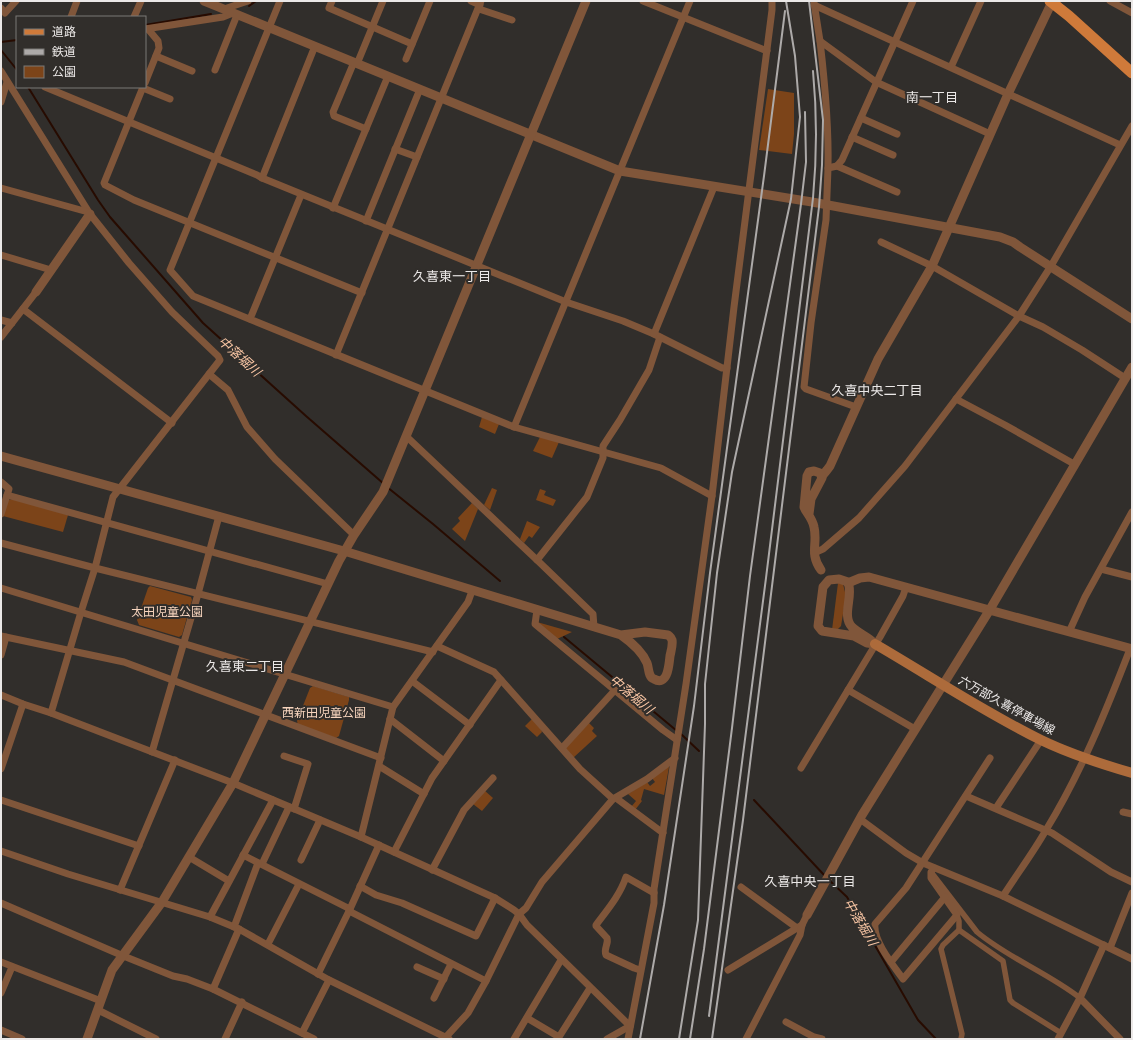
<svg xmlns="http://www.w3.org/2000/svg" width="1133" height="1040" viewBox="0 0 1133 1040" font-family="Montserrat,'Noto Sans JP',sans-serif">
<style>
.green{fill:#7c4419}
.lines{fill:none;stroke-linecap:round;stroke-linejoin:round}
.stream{stroke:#270b00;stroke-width:2}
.pedestrian{stroke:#80563a;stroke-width:5.5}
.minor{stroke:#80563a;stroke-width:7}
.tertiary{stroke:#80563a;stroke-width:9}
.secondary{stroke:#ad6b3b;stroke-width:10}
.primary{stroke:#cf7a3a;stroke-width:11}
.rail{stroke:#adaaa9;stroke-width:2}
.labels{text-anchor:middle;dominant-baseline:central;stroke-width:4;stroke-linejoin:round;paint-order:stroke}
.park-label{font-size:12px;fill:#f8d5be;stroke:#312e2b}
.street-label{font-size:12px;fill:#ebe8e7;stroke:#312e2b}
.neighbourhood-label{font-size:13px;fill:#ebe8e7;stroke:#312e2b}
.water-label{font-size:13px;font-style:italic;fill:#fbc7a5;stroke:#312e2b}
</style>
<rect width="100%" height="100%" fill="#312e2b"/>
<g class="green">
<path d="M768,89L794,93V134L792,154L759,150Z"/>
<path d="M482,417L499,424L495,434L479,427Z"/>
<path d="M540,437L559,442L552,458L533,451Z"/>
<path d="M492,488L497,490L490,510L484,505Z"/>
<path d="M540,489L546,491L544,495L556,500L553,506L536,500Z"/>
<path d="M13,499L68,515L63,532L3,516L8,500Z"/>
<path d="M472,503L478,509L465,541L452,529L460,521L458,518Z"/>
<path d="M527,521L540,527L532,538L529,536L524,543L520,539Z"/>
<path d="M838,583L843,584L846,596L841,626L838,629L832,630Z"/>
<path d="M150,586L191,597L192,600L182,635L179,637L139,625L137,620L148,588Z"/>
<path d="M537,622L572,632L557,639Z"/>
<path d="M313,686L349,697V700L339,736L336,738L298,725L297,721L310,688Z"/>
<path d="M532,719L540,727L542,732L537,737L525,726Z"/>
<path d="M588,722L594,728L592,731L597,736L573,758L564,748Z"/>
<path d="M668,766L669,767L664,795L644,789L641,800L642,801L635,810L631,807L636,801L628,794L647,782L650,786L655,782L652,778Z"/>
<path d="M484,790L493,798L482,811L473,804Z"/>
</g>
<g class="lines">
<g class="stream">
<path d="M249,6L256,1"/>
<path d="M145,25L211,14"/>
<path d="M1,42L17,40"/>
<path d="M1,50L17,70"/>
<path d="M28,87L98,200L110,217L203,323L306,416L384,484"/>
<path d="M387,487L433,524L500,581"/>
<path d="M564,637L677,731"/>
<path d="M681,734L699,751"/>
<path d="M754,800L825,876"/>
<path d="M829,880L847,897L918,1020L936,1039"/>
</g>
<g class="pedestrian">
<path d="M931,872L977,932C1008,958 1048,973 1080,998"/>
<path d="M957,915L959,921V930L1003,961L1010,1000L1013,1003L1061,1033"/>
<path d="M959,930L943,945L941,949L962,1034L961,1039"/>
</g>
<g class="minor">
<path d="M280,1L170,270L193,296L514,427L661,468L712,496"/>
<path d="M332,1L329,8L412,44"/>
<path d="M471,1L480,5"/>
<path d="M643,1L767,51"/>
<path d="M1110,1L1132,13"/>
<path d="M814,3L820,41"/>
<path d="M814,5L1120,145"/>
<path d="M1,8L5,13L16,1"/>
<path d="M224,9L248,1"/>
<path d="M479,9L512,20"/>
<path d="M71,17L77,1"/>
<path d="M134,17L141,1"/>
<path d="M145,29L223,17L233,13"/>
<path d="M156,56L192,71"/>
<path d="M406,59L430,1"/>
<path d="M354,62L333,112L334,116L366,129"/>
<path d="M357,64L383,1"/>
<path d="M951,67L981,1"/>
<path d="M215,70L237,15"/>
<path d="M1,71L90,214L129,263L172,312L218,356L220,360L113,497L95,568L81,612L51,713"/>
<path d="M145,83L159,48L158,41L148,29"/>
<path d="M45,87L257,175L262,178L566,302L623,321L654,334L722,368H727"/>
<path d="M143,87L104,183L105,185L134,200L362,293"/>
<path d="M143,88L170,99"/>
<path d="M1,102L7,82"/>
<path d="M861,118L897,134"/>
<path d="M852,137L893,155"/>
<path d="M395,149L417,157"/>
<path d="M837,166L897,192"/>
<path d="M828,168C829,125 825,84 820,41L876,82L990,134"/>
<path d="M262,178L315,46"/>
<path d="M1,188L88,212"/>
<path d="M333,208L388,76"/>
<path d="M366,221L420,89"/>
<path d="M881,242L932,266L1019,316L1043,327L1082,350L1125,378"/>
<path d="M1,255L51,270"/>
<path d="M23,309L172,423"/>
<path d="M250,319L301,195"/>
<path d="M1,320L12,323"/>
<path d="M654,334L714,187"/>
<path d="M1,337L36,292"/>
<path d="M336,355L481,1"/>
<path d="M209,374L228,390L247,427L275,459L354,535"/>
<path d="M956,399L1005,425L1074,464"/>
<path d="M856,407L806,389L804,387L811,323L826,220L828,168L837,166L842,160L913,1"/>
<path d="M514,427L690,1"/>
<path d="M407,437L537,560L593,614L594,627"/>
<path d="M1,482L9,489L1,514"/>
<path d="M7,495L328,584"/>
<path d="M1,543L95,568L433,652"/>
<path d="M814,553L823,549L859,518L905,466L1019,316L1051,266L1132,126"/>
<path d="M537,560L587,497L603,458V446L620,420L649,370L660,337"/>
<path d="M1101,569L1132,577"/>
<path d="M1,588L393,707"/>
<path d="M537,610L535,624L663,730L677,740"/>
<path d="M1069,632L1085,597L1132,512"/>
<path d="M1,636L124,662L381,758"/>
<path d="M437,646L494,672L580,769L613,799"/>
<path d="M1,655L6,637"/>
<path d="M412,681L470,725"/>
<path d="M848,690L915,729"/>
<path d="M1,695L23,704L51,713L233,783L361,837L495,898L514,910L519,914L527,925L630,1026"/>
<path d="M390,719L444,761"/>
<path d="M562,748L615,690"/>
<path d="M152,752L198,594L219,516"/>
<path d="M284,756L308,764L294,809"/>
<path d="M379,766L424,794"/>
<path d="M801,768L880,637L903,596L906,587"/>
<path d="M1,769L23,704"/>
<path d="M966,796L1052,833L1111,872L1132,882"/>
<path d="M616,798L663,833"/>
<path d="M1,800L139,846"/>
<path d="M996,808L1041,740"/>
<path d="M1123,812L1132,814"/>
<path d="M860,819L906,853L923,863L1003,896L1132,959"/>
<path d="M361,837L393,707L468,602L472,591"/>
<path d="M1,851L68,874L210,917L239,929L329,980L449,1039"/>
<path d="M394,852L432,778L501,680"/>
<path d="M243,855L350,909"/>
<path d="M189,857L229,881"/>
<path d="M301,860L320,820"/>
<path d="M262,864L289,807"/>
<path d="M934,868L931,872V878L957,915L903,979C893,965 873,941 875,924L906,888L990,758"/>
<path d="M432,870L464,810L493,778"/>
<path d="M360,886L376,895L402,903L476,936L495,898"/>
<path d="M741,887L797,928"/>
<path d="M120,890L175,760"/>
<path d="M1003,896C1017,874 1033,853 1046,830C1081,773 1106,711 1130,649"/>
<path d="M1,903L121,955L173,976L187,979L213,989L314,1039"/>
<path d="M349,911L486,981"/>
<path d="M210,917L273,800"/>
<path d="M234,927L258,863"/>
<path d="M268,944L299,884"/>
<path d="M1110,948L1132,893"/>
<path d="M1,962L101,1001"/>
<path d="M891,962L945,897"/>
<path d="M417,967L444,979"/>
<path d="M640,970L634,968L606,955C603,949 609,944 607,938L596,926V925C608,909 620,895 626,877L654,893"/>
<path d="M728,970L802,925"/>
<path d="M318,974L350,909L379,845"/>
<path d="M213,989L239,929"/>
<path d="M1,993L12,967"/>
<path d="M434,998L451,964"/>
<path d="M1080,998L1120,1039"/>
<path d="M98,1010L156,1039"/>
<path d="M527,1018L559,1037L590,988"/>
<path d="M786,1022L814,1037L822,1039"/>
<path d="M1,1030L22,1039"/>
<path d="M302,1033L329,980"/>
<path d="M225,1039L242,1002"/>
<path d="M444,1039L468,1013L486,981L519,914L526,908L542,882L613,799L647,779L675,758"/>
<path d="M514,1039L561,960"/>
<path d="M607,1039L630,1026"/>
<path d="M628,1039L654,903V889L686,684L712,496L734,307L772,10V1"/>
<path d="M746,1039L800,935L802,925L807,915"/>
<path d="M1058,1039L1080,998L1104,945"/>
</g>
<g class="tertiary">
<path d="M204,1L620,171L812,202L1000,237L1013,242L1020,247L1132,319"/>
<path d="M36,292L90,214"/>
<path d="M1,456L344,551L621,635C631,642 642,651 647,663C649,668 648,677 654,679C668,687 669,664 670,656C671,651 673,645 672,640C671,637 670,637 668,635L645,632L621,635"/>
<path d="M822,476L827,470L830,466L878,359L932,266L1008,94L1052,2"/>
<path d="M809,514L811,499L822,478L820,473L814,471L809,472L807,476L804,507C806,513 812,517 814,527C818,544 809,553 821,570"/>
<path d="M839,579L848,582L849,586C852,598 842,617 852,627C859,634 869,637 875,644L867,643L854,636L822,631L818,626L823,587L829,580Z"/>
<path d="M848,583L860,578L869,577L1132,649"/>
<path d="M807,915L862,815L989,611L1132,367"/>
<path d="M87,1039L112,970L162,902L233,783L339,561L354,535L383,492L586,1"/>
</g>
<path class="secondary" d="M875,644C930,676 984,712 1041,740C1070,754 1101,764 1132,773"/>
<path class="primary" d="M1050,1L1069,16L1132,73"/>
<g class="rail">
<path d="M709,1016L766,578L813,198C817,155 817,113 813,71"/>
<path d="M640,1039L664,905L694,706L710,573L764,176L785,11"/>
<path d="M679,1039L698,920L705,724V684L717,573L732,472L791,199L800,117L795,56L786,1"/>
<path d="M690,1039L704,949L732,728L750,576L801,204L806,162L805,112"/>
<path d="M712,1039L743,820L819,207L822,165L823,120L809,1"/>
</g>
</g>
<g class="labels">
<g class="park-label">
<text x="167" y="611">太田児童公園</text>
<text x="324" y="712">西新田児童公園</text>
</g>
<g class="street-label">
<text transform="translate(1007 705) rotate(29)">六万部久喜停車場線</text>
</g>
<g class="neighbourhood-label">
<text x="932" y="97">南一丁目</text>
<text x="452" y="276">久喜東一丁目</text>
<text x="877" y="390">久喜中央二丁目</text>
<text x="245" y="666">久喜東二丁目</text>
<text x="810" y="881">久喜中央一丁目</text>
</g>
<g class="water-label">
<text transform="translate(240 356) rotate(42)">中落堀川</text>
<text transform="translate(632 694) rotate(40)">中落堀川</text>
<text transform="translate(861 922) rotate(59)">中落堀川</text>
</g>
</g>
<rect width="1133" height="1040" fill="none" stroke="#ebe8e7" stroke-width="4"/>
<rect x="16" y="16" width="130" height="72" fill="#312e2b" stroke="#7b7876"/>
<rect x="24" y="29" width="20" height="6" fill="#cf7a3a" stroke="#7b7876"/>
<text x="52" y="36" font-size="12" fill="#ebe8e7">道路</text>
<rect x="24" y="49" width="20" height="6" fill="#adaaa9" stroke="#7b7876"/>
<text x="52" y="56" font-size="12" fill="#ebe8e7">鉄道</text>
<rect x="24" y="66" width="20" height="12" fill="#7c4419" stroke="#7b7876"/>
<text x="52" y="76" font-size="12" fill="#ebe8e7">公園</text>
</svg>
